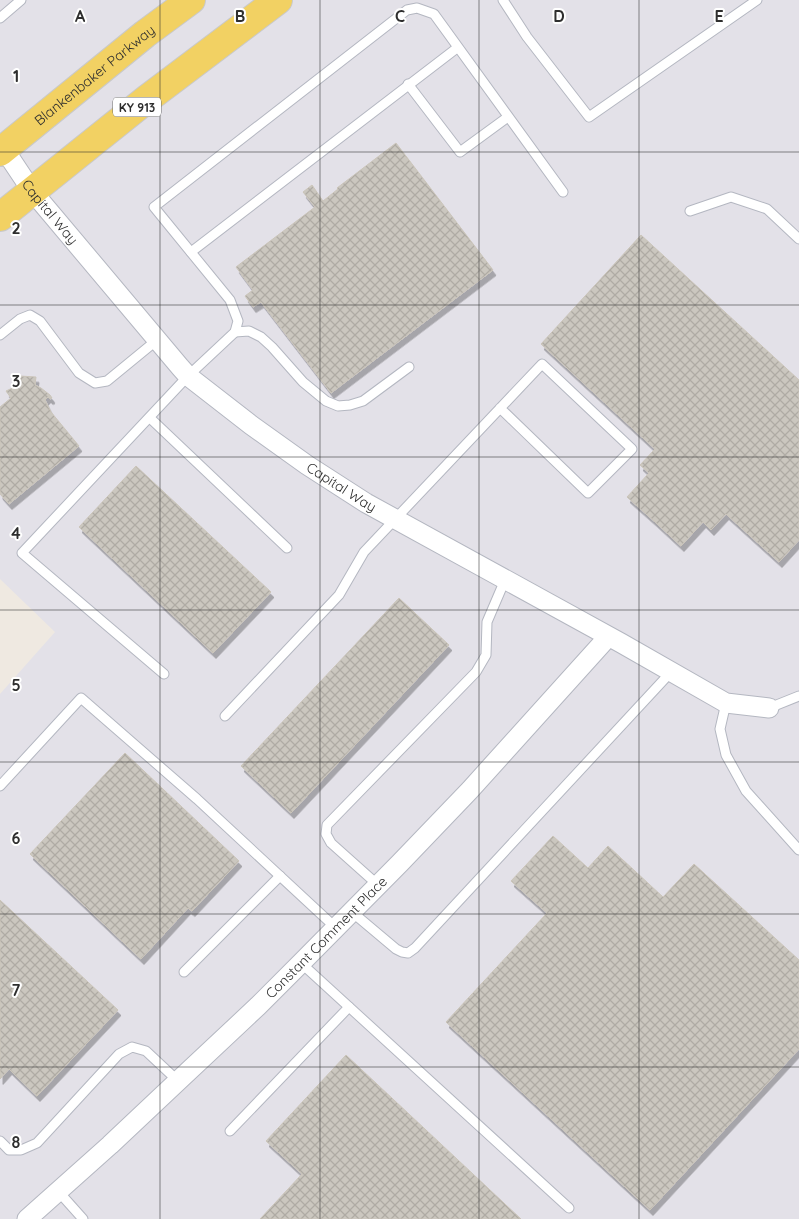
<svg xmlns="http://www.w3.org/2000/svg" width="799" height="1219" viewBox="0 0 799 1219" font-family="Quicksand,sans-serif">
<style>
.industrial{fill:#e3e1e8}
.building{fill:url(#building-cross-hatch);stroke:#cbc5ba;filter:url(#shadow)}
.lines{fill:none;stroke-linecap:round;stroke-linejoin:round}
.lane-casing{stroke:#b4b7c1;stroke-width:11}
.street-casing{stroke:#b4b7c1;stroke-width:21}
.primary-casing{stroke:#c9c9c9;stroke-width:30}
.lane{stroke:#fff;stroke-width:9}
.street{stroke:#fff;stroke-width:19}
.primary{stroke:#f2d163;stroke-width:28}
.grid{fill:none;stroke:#2e2e2e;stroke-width:1;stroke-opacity:0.55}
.labels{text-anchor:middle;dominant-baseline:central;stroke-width:4;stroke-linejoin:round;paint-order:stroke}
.shield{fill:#fff;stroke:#6d6d6d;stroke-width:1}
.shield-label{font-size:12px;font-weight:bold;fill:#2e2e2e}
.street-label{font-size:14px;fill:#2e2e2e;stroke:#fff}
.grid-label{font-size:16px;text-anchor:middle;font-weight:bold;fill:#2e2e2e;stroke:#fff;stroke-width:4;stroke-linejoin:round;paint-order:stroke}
</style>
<defs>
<pattern id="building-cross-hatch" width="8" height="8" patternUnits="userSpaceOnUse" patternTransform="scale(1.25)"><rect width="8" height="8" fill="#cbc7bf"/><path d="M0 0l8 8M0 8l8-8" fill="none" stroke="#afaba4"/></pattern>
<filter id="shadow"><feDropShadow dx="3" dy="5.5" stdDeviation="0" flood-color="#0004"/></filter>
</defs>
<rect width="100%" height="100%" fill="#efe9e1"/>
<path class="industrial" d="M0,0H799V1219H0V694L55,632L0,579Z"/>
<g class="building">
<path d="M396,143L493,270L331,393L261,302L253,307L245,296L253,290L236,267L315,207L303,192L312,185L323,201L338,189L337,188Z"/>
<path d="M641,235L799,380V540L779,562L726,514L711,530L703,522L681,546L654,521L627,497L649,473L640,465L655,449L541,344Z"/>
<path d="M20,376L36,377L35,385L41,388L50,395L52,398L50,399L48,397L45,400L51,412L79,446L9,504L0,494V407L11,398L6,391L21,384Z"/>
<path d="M136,466L271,592L213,653L79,527Z"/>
<path d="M399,598L449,645L291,813L241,766Z"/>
<path d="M125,753L239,861L192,911L188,908L141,959L30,854Z"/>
<path d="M553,836L588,868L608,846L663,897L694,864L799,960V1049L650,1210L446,1022L547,913L511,881Z"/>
<path d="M0,900L118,1010L37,1096L9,1069L0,1079Z"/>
<path d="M346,1055L521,1219H260L302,1174L266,1141Z"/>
</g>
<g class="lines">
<g class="lane-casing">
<g id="lane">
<path d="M503,0L527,37L589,117L757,0"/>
<path d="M0,18L21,0"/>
<path d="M408,84L460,152L508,117"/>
<path d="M690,211L731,197L767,209L799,239"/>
<path d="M191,252L457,48"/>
<path d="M235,332L249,331L261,337L272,347L303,382L326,401L338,406L350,405L363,401L409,367"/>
<path d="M0,335L20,319L30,315L40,321L79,373L95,383L107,381L157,340"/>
<path d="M150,418L287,548"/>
<path d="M164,674L22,553L188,376L235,332L238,321L230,300L154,207L407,10L417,8L434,14L563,192"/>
<path d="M726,703L720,729L726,755L746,791L799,850"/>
<path d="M769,708L799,696"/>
<path d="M225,716L339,595L364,552L542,364L632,449L588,493L500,408"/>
<path d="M0,786L81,698L197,799L336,928"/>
<path d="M378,885L331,843L326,834L327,825L476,672L486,655L487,622L505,580"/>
<path d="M352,912L396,949L402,952L408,953L415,948L671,672"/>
<path d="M301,963L569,1208"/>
<path d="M184,972L280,876"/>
<path d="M230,1131L349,1007"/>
<path d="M0,1141L9,1150H21L37,1143L119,1054L132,1047L146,1051L178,1081"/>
<path d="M58,1191L83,1219"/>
</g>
</g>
<g class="street-casing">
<g id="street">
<path id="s1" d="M4,149L32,191L180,367L188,376L251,425L307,465L366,503L621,643L726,703L769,708"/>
<path id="s2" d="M27,1219L110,1145L178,1081L258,1006L301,963L400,863L470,790L608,637"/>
</g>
</g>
<g class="primary-casing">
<g id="primary">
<path id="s3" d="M0,152L145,34L191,0"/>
<path d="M0,217L147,99L278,0"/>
</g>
</g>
<use href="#lane" class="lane"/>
<use href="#street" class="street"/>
<use href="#primary" class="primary"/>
</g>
<path class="grid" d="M160,0V1219M320,0V1219M479,0V1219M639,0V1219M0,152H799M0,305H799M0,457H799M0,610H799M0,762H799M0,914H799M0,1067H799"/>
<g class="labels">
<rect class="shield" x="113" y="97.5" width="48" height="19" rx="4"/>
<g class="shield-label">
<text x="137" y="107">KY 913</text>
</g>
<g class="street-label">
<text stroke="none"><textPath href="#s3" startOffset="122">Blankenbaker Parkway</textPath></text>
<text stroke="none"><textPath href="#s1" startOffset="78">Capital Way</textPath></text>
<text stroke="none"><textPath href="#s1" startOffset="482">Capital Way</textPath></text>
<text stroke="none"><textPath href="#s2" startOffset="411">Constant Comment Place</textPath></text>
</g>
</g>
<g class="grid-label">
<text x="80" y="22">A</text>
<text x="240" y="22">B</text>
<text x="400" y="22">C</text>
<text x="559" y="22">D</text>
<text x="719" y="22">E</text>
<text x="16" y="82">1</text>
<text x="16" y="234">2</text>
<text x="16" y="387">3</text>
<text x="16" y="539">4</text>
<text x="16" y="691">5</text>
<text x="16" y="844">6</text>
<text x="16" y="996">7</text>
<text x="16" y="1148">8</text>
</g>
</svg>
